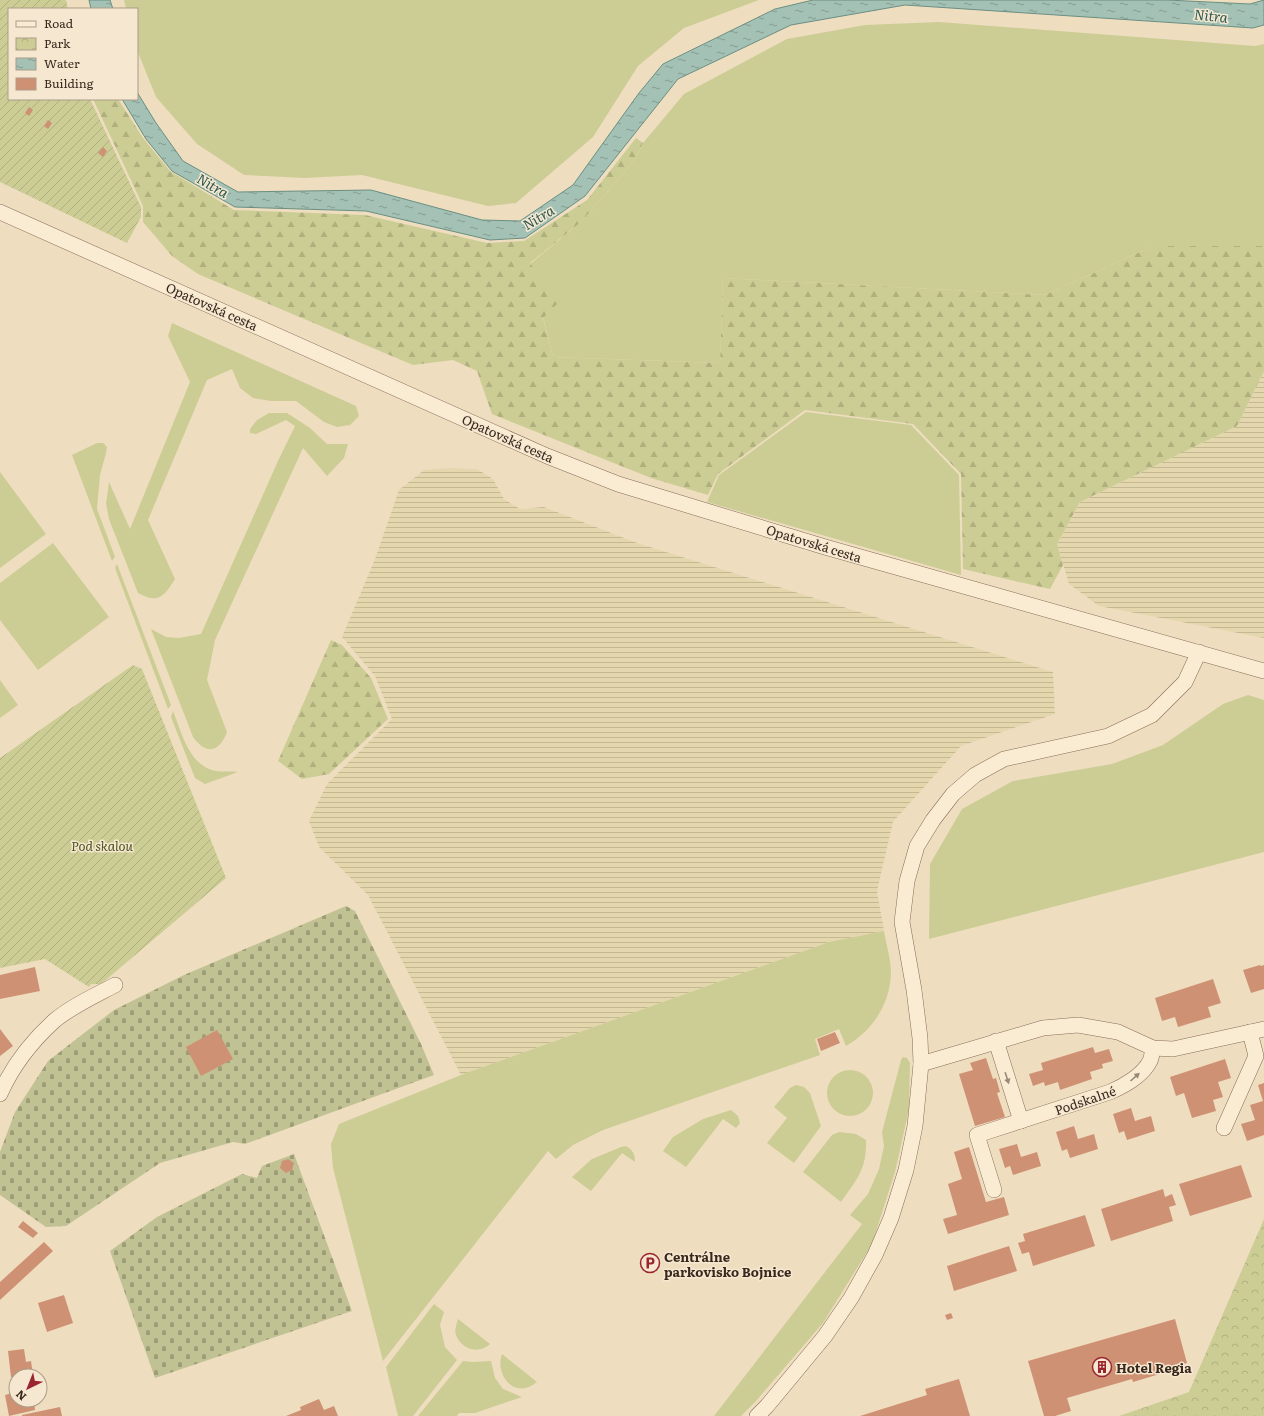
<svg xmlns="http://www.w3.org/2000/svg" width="1264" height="1416" viewBox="0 0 1264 1416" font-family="Literata,serif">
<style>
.farmland{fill:url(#farmland-rules)}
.grass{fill:#cccd94}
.forest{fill:url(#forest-firs)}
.cemetery{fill:url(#cemetery-stones)}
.park{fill:url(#park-crowns)}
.garden{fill:url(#garden-furrows)}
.water{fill:url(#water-ripples);stroke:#6a8f82}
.building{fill:#cf9174}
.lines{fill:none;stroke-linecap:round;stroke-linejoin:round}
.minor-casing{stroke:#896d57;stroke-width:16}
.minor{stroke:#faebd3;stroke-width:15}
.oneway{fill:#998978}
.labels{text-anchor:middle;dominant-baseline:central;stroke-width:3;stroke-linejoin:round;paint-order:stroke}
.street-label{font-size:13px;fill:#38271c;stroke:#f6e8d0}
.park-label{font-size:13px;font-style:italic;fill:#4d5522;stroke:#f6e8d0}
.poi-label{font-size:13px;font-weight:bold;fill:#38271c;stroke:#f6e8d0;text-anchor:start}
.water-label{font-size:14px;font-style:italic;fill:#2b5851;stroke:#f6e8d0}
</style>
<defs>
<pattern id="farmland-rules" width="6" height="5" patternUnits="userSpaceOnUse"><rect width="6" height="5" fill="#e5d7ad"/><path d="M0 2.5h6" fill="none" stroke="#c5b994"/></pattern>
<pattern id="forest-firs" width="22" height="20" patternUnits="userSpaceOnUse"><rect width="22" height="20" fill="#cccd94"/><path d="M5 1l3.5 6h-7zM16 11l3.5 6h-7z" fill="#b0b07f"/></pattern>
<pattern id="cemetery-stones" width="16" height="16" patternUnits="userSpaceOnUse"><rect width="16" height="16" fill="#c0c293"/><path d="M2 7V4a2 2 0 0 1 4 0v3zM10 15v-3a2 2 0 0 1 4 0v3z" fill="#9d9e77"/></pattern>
<pattern id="park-crowns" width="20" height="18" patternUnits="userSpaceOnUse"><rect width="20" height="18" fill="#cccd94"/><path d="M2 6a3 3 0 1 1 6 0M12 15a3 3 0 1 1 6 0" fill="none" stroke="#b0b07f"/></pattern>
<pattern id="garden-furrows" width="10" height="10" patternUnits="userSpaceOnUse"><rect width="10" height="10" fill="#cccd94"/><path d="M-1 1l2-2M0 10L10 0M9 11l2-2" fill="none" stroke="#b0b07f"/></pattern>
<pattern id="water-ripples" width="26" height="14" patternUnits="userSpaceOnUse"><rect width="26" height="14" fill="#a3c1b5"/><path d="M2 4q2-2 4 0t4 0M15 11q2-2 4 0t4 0" fill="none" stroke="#869d92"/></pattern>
</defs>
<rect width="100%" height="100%" fill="#efddc0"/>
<g class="farmland">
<path d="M1264,371V638L1099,606L1069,584L1057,544L1080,502L1237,426Z"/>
<path d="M449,468L477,469L493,479L504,499L520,509L544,507L637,543L1053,672L1055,714L961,746L893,822L877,891L884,931L829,942L461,1075L368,895L319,847L309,821L327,784L392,719L375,676L342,637L375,559L399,490L424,470Z"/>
</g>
<g class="grass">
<path d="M124,0H759L684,28L638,66L593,137L516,203L488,206L362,175L305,178L244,175L197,144L156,97L137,50V9H126Z"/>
<path d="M939,22L1255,46L1264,44V246H1153L1045,295L723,278L720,363L553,357L530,264L581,222L634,161L643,143L684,94L787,39L865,25Z"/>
<path d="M172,323L356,406L359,416L350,425L337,427L324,422L296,401H271L253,398L240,388L232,369L207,380L148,520L175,579C164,597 158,604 138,593L109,519L106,504L109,482L130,529L190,382L168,336Z"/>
<path d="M806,412L911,425L959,475L961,575L707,502L719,475Z"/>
<path d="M269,413H287L310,428L327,444H348L344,458L327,476L303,448L215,640L207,680L227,732C219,753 206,755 193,737L151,629L166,637L179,638L201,634L278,461L295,426L286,420L256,434L250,433V429L257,420Z"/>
<path d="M97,443H103L107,447L106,453L100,475L97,509L115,557L112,561L72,455Z"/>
<path d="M0,472L46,534L0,568Z"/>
<path d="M53,543L109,617L38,670L0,620V583Z"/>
<path d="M117,564L171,705L168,709L115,568Z"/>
<path d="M0,680L18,705L0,718Z"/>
<path d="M1248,695L1264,700V852L929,939L930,864L962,809L1013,781L1112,764L1163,745L1223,704Z"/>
<path d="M173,711C182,733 189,766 216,771C223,772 231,771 238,772L205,784L195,778L171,717Z"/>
<path d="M884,931C886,944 891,960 891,973C890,1005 872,1031 846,1046L839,1029L815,1039L820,1055L603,1130L573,1145L556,1159L548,1151L383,1361L333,1168L331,1144L339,1124L461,1075L829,942Z"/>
<path d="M903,1057L907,1058L910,1063L909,1109L895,1172L872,1244L823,1323L756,1401L741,1416H714L862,1224L850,1215L868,1194L879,1169L884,1146L882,1132L901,1060Z"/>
<circle cx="850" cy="1093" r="23"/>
<path d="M796,1085L804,1087L810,1093L821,1126L794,1163L767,1143L787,1118L774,1107L790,1088Z"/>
<path d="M731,1110L738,1116L740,1123L736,1128L723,1119L686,1167L663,1151L673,1137L703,1119Z"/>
<path d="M839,1132L856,1134L866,1140C867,1169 857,1179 841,1202L803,1172L832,1135Z"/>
<path d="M626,1146C633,1150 635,1154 635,1162L622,1153L591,1191L572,1177L592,1159L621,1147Z"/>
<path d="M434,1304L444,1312L440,1325L445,1347L457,1360L413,1416H398L386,1367Z"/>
<path d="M458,1319L490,1344C479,1355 461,1349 456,1335C454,1329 457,1324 458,1319Z"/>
<path d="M502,1354L537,1382C534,1384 530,1387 526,1388C507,1392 496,1370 502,1354Z"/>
<path d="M463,1361L472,1362L491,1361L495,1378L503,1389L522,1397L475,1413H459L457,1416H418Z"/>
</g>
<g class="forest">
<path d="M93,99H118L143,138L170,171L234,210L365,215L487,243L524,241L587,200L636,138L643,143L634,161L581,222L530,263L558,303L543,318L553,357L720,363L723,278L1045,295L1153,246H1264V371L1237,426L1080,502L1057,544L1063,565L1050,589L963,569L961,474L913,424L805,410L718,474L708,495L651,478L492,414L477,371L453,360L413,365L198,274L172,256L143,222V206Z"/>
<path d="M331,640L342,645L371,678L388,719L329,774L302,779L278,761Z"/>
</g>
<g class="cemetery">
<path d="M346,906L355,911L421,1044L434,1075L245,1144L233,1142L160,1163L66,1226L46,1227L0,1195V1152L15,1112L48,1061L114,1010L184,975Z"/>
<path d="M294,1154L352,1311L155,1378L110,1251L157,1217L242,1174L257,1178L262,1166Z"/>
</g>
<path class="park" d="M1264,1219V1416H1119L1189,1392Z"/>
<g class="garden">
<path d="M0,0H66L68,9H9V99H90L141,207V217L127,243L0,182Z"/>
<path d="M133,665L142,669L226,878L101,984H91L89,987L45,959L0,968V758Z"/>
</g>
<g class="water">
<path d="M89,0H110L113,9H91Z"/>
<path d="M813,0H1167L1250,4L1264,0V25L1253,28L905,5L791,25L678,79L585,196L525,238L490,240L366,211L235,207L172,171L146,139L122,99H137V92L156,123L183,161L238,192L371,190L482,220L520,221L573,185L639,93L663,64L775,9Z"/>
</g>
<g class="building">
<path d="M29,107L33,110L29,116L25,113Z"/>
<path d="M48,120L52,123L48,129L44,126Z"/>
<path d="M103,147L107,151L103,157L98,153Z"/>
<path d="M1260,965L1261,966L1264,965V989L1251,993L1243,970Z"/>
<path d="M35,967L40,991L0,999V975Z"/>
<path d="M1213,979L1221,1003L1208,1007L1211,1017L1178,1027L1175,1017L1162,1021L1155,998Z"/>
<path d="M0,1029L13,1046L0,1056Z"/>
<path d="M217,1030L233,1059L201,1076L186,1047Z"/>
<path d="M835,1032L840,1043L821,1051L817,1039Z"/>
<path d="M1093,1047L1095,1053L1109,1049L1113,1061L1102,1064L1103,1068L1090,1072L1092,1079L1060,1090L1058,1082L1045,1086L1044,1082L1033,1086L1029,1074L1043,1070L1041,1063Z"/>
<path d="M986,1058L993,1079L996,1078L1000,1092L997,1093L1005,1117L975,1126L959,1074L973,1070L970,1063Z"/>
<path d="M1225,1059L1231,1078L1218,1082L1223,1097L1213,1100L1216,1111L1192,1118L1184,1093L1176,1096L1170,1077Z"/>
<path d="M1264,1083V1135L1247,1141L1241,1124L1255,1120L1250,1105L1263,1101L1258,1085Z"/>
<path d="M1131,1108L1135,1121L1151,1116L1155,1131L1127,1140L1124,1131L1119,1133L1113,1114Z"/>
<path d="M1074,1126L1078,1139L1094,1134L1098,1149L1070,1158L1067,1149L1062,1151L1056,1132Z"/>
<path d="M1017,1144L1021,1157L1037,1152L1041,1166L1013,1175L1010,1166L1005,1168L999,1149Z"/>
<path d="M969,1147L986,1202L1004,1197L1009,1215L948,1234L943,1219L957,1215L948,1184L962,1179L954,1152Z"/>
<path d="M288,1159L294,1163L292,1170L286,1173L280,1168L282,1161Z"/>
<path d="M1241,1165L1252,1197L1190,1216L1179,1184Z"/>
<path d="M1163,1189L1165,1197L1172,1194L1176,1205L1169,1207L1173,1221L1111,1241L1101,1209Z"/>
<path d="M1085,1215L1095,1246L1033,1266L1029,1252L1022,1254L1018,1243L1025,1241L1023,1234Z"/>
<path d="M23,1221L38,1233L33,1238L18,1227Z"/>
<path d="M44,1242L53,1251L0,1300V1282Z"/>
<path d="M1009,1246L1017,1271L954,1291L947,1266Z"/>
<path d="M64,1295L73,1323L47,1332L38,1303Z"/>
<path d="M951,1313L953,1318L947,1320L945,1315Z"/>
<path d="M1175,1319L1187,1363L1162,1370L1163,1373L1133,1382L1132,1379L1067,1398L1071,1411L1055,1416H1044L1028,1361Z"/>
<path d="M24,1349L26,1362L31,1361L33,1375L11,1377L8,1351Z"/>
<path d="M959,1379L970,1416H860L927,1395L925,1389Z"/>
<path d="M16,1392V1400H34L35,1410L9,1416L5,1395Z"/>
<path d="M319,1399L324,1410L334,1406L338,1416H286L301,1410L300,1407Z"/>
<path d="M60,1407L62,1416H22V1415Z"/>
</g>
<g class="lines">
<g class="minor-casing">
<g id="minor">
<path d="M0,212L547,456L618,484L825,547L1264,671"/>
<path d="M996,1041L1021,1121"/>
<path d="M921,1064L1043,1028L1078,1025L1118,1032L1153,1048L1173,1049L1264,1029"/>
<path d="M0,1094C12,1067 32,1041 54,1021C72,1006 94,996 115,985"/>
<path d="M1224,1128L1256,1056L1250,1032"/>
<path d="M994,1190L977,1135L1110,1092C1124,1086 1143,1075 1150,1061C1152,1057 1152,1052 1153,1048"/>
<path d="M757,1416L767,1406L825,1336L851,1298L875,1255L891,1218L906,1170L915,1126L921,1064L920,1038L914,990L902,922L907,881L917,846L933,820L953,794L975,775L1004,759L1108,736L1152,715L1185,682L1199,652"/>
</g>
</g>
<use href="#minor" class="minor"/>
</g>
<defs><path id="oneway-solid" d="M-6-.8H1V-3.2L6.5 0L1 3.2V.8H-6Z"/></defs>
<g class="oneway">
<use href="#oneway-solid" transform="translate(1135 1077) rotate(-42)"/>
<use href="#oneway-solid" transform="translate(1007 1078) rotate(72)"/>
</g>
<defs>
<g id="parking-ring" transform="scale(1)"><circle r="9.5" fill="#f6e8d0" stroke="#9a2531" stroke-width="1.5"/><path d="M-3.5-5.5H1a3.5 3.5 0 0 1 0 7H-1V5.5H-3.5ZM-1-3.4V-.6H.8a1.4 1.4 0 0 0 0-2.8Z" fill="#9a2531"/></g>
<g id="building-ring" transform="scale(1)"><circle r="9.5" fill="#f6e8d0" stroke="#9a2531" stroke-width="1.5"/><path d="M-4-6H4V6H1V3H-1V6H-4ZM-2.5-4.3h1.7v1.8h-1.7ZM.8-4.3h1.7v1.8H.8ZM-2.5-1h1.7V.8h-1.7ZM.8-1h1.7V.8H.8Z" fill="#9a2531"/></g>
</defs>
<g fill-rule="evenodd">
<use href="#parking-ring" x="650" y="1263"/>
<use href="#building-ring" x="1102" y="1367"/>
</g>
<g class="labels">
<g class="street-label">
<text transform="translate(212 306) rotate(24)">Opatovská cesta</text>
<text transform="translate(508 438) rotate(24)">Opatovská cesta</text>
<text transform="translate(814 543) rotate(17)">Opatovská cesta</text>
<text transform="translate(1085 1100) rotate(-19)">Podskalné</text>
</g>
<g class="park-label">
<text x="102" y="845">Pod skalou</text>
</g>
<g class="poi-label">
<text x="664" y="1256">Centrálne<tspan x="664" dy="15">parkovisko Bojnice</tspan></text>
<text x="1116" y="1367">Hotel Regia</text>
</g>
<g class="water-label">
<text transform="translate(1211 15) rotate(6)">Nitra</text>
<text transform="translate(213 185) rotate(30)">Nitra</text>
<text transform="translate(538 217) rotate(-31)">Nitra</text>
</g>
</g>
<rect x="8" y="8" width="130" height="92" fill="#f6e8d0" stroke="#aa9b88"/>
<rect x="16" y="21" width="20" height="6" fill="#faebd3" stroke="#aa9b88"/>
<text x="44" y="28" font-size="12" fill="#38271c">Road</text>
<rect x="16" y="38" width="20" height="12" fill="url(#park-crowns)" stroke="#aa9b88"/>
<text x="44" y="48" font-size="12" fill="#38271c">Park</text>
<rect x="16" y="58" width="20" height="12" fill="url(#water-ripples)" stroke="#aa9b88"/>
<text x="44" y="68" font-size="12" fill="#38271c">Water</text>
<rect x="16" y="78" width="20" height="12" fill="#cf9174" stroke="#aa9b88"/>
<text x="44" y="88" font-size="12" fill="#38271c">Building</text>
<g transform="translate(28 1388) rotate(223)"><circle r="19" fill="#f6e8d0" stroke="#aa9b88"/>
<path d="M0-3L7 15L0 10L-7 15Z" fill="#9a2531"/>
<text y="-6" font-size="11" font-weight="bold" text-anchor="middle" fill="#38271c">N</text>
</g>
</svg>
